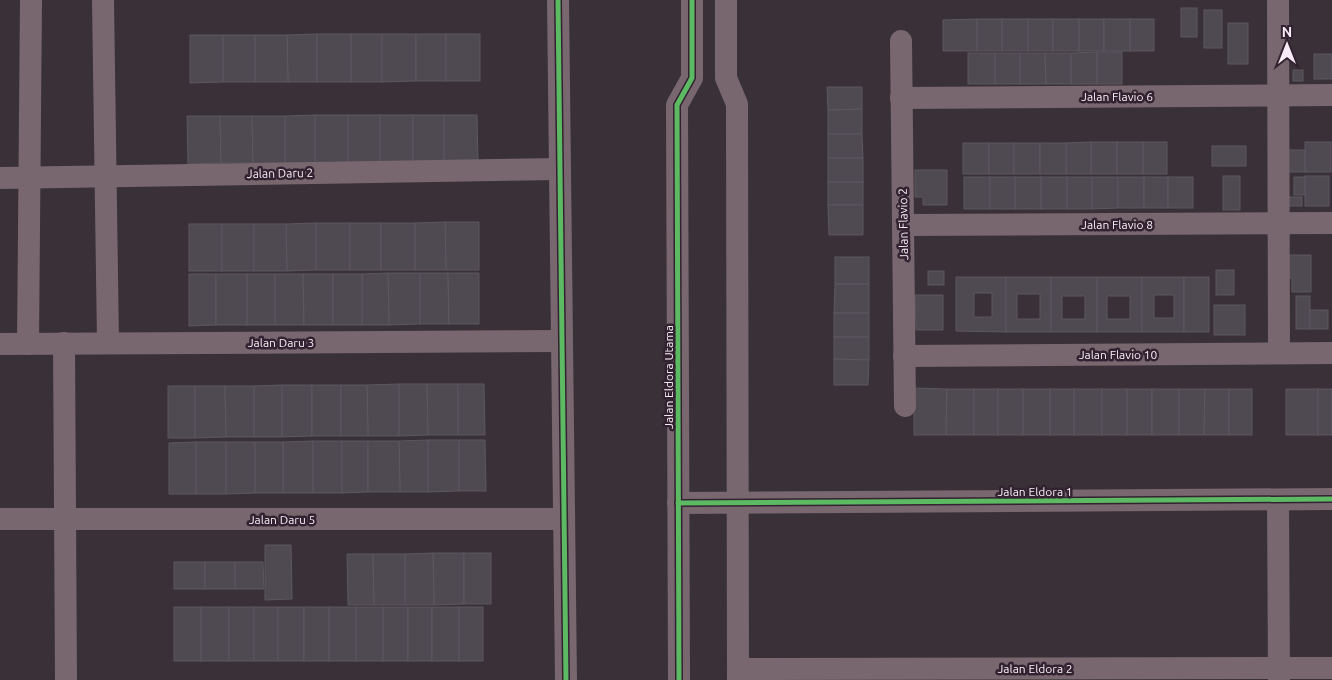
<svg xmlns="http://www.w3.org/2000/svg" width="1332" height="680" viewBox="0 0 1332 680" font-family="Ubuntu,sans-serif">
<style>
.building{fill:#4f4951;stroke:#5d5760;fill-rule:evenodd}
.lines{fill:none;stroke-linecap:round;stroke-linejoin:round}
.minor{stroke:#78676e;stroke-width:22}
.cycleway-casing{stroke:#332231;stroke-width:8}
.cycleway{stroke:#5cba63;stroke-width:5}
.labels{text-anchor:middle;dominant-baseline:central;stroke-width:5;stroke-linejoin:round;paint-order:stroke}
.street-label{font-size:12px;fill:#f7ecf6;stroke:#332231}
</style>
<rect width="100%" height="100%" fill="#393038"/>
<g class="building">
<rect x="1181" y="8" width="16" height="29"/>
<rect x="1204" y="10" width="18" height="38"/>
<path d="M977,19V51H943V20Z"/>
<rect x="977" y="19" width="25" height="32"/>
<rect x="1002" y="19" width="26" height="32"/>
<rect x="1028" y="19" width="25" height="32"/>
<rect x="1053" y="19" width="26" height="32"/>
<rect x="1079" y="19" width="25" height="32"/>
<rect x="1104" y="19" width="26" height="32"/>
<rect x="1130" y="19" width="24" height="32"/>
<rect x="1228" y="23" width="20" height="41"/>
<path d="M317,34V82H288L287,35Z"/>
<rect x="317" y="34" width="34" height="48"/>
<rect x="351" y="34" width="31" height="48"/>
<path d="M382,34H416V81L382,82Z"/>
<rect x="416" y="34" width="30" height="47"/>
<rect x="446" y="34" width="34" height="47"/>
<path d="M190,35H223V82L190,83Z"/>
<rect x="223" y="35" width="32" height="47"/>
<path d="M255,35H287L288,82H255Z"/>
<path d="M1097,52V84H1071V53Z"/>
<rect x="1097" y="52" width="25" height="32"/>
<rect x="968" y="53" width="27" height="31"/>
<rect x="995" y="53" width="25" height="31"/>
<path d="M1020,53H1045L1046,84H1020Z"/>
<path d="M1045,53H1071V84H1046Z"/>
<rect x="1314" y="54" width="18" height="25"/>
<rect x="1293" y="70" width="10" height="11"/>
<path d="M827,87H862V109L828,110Z"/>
<path d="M862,109V134H828V110Z"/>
<path d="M315,115V163H285V116Z"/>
<path d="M315,115H348V162L315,163Z"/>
<rect x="348" y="115" width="32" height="47"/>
<rect x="380" y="115" width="33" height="47"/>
<rect x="413" y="115" width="31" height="47"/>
<path d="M444,115H477L478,162H444Z"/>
<path d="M187,116H220L221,163L188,164Z"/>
<path d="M220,116H252L253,163H221Z"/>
<path d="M252,116H285V163H253Z"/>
<path d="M828,134H862L863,158H828Z"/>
<rect x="1091" y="142" width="26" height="32"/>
<path d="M1091,142V174H1066V143Z"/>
<rect x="1117" y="142" width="26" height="32"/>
<rect x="1143" y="142" width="24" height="32"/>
<rect x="1305" y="142" width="26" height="30"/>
<rect x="963" y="143" width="26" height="31"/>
<rect x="989" y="143" width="25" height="31"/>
<rect x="1014" y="143" width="26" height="31"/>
<rect x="1040" y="143" width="26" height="31"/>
<rect x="1212" y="146" width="34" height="20"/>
<rect x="1286" y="150" width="19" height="22"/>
<rect x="828" y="158" width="35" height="24"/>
<path d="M915,170H947V205H923V197H915Z"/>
<rect x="1223" y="176" width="17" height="34"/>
<rect x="1305" y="176" width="24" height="30"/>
<rect x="964" y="177" width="26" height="32"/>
<rect x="990" y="177" width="25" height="32"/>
<rect x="1015" y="177" width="26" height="32"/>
<rect x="1041" y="177" width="26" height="32"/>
<rect x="1067" y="177" width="25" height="32"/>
<path d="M1092,177H1118V208L1092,209Z"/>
<rect x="1118" y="177" width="26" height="31"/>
<rect x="1144" y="177" width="24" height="31"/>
<rect x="1168" y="177" width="25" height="31"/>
<rect x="1294" y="177" width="11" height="18"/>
<rect x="828" y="182" width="35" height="23"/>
<rect x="1287" y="197" width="15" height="9"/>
<path d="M828,205H863V235H829Z"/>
<path d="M445,222H479V270H446Z"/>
<path d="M445,222L446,270H415V223Z"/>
<rect x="316" y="223" width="34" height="47"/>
<path d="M316,223V270L287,271L286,224Z"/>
<rect x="350" y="223" width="31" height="47"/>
<rect x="381" y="223" width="34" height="47"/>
<rect x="189" y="224" width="33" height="47"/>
<rect x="222" y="224" width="32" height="47"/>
<path d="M254,224H286L287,271H254Z"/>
<path d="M1285,255H1311V292H1292V278H1285Z"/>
<rect x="835" y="257" width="34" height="27"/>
<rect x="1216" y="270" width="18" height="25"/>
<rect x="928" y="271" width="16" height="14"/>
<path d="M388,273H420V324L389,325Z"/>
<path d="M388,273L389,325H362V274Z"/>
<path d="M420,273H448L449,324H420Z"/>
<path d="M448,273H479V324H449Z"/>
<path d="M189,274H216V325L189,326Z"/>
<rect x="216" y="274" width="31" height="51"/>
<rect x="247" y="274" width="28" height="51"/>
<path d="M275,274H303L304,325H275Z"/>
<path d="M303,274H333V325H304Z"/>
<rect x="333" y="274" width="29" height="51"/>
<path d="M956,277H1006V332L956,331ZM974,293H992V317H974Z"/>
<path d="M1006,277H1051V332H1006ZM1017,294H1040V319H1017Z"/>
<path d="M1051,277H1097V332H1051ZM1062,296H1085V319H1062Z"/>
<path d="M1097,277H1142V332H1097ZM1107,296H1130V319H1107Z"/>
<path d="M1142,277H1184V332H1142ZM1154,295H1174V318H1154Z"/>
<rect x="1184" y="277" width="25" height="55"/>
<path d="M835,284H869V313H834Z"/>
<path d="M915,295H943V330H916Z"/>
<rect x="1296" y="296" width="14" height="33"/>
<rect x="1214" y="305" width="31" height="30"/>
<rect x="1310" y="310" width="18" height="19"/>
<rect x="834" y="313" width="35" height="24"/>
<path d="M834,337H869V360L834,359Z"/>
<path d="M834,359L869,360L868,385H834Z"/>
<path d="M399,384V436H368L367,385Z"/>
<path d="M399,384H427L428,435L399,436Z"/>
<path d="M427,384H458V435H428Z"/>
<path d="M458,384H484L485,435H458Z"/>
<path d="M282,385V437H254V386Z"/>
<path d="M282,385H312V436L282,437Z"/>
<rect x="312" y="385" width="29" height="51"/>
<path d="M341,385H367L368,436H341Z"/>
<rect x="168" y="386" width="27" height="52"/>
<path d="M195,386H225L226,437L195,438Z"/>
<path d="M225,386H254V437H226Z"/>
<path d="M914,388L947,389L946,435H914Z"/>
<path d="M947,389H974V435H946Z"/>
<rect x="974" y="389" width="24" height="46"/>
<rect x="998" y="389" width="25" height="46"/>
<rect x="1023" y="389" width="27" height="46"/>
<rect x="1050" y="389" width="24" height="46"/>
<rect x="1074" y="389" width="28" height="46"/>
<rect x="1102" y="389" width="25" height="46"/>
<rect x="1127" y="389" width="25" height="46"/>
<rect x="1152" y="389" width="27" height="46"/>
<path d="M1179,389H1205L1204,435H1179Z"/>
<path d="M1205,389H1229V435H1204Z"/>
<rect x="1229" y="389" width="23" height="46"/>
<rect x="1286" y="389" width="32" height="46"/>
<rect x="1318" y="389" width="14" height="46"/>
<path d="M428,440H459V491L428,492Z"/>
<path d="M428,440V492H400L399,441Z"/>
<path d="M459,440H485L486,491H459Z"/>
<rect x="313" y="441" width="29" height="52"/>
<path d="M313,441V493H283V442Z"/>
<path d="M342,441H368V492L342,493Z"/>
<path d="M368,441H399L400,492H368Z"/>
<rect x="196" y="442" width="30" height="52"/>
<path d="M196,442V494H169V443Z"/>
<path d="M226,442H255V493L226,494Z"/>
<rect x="255" y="442" width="28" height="51"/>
<path d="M265,545H291L292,599L265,600Z"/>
<path d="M433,553H464V604L434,605Z"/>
<path d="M433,553L434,605H405V554Z"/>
<rect x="464" y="553" width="27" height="51"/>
<path d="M347,554H373L374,605H348Z"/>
<path d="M373,554H405V605H374Z"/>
<rect x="174" y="562" width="31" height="27"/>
<rect x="205" y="562" width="30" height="27"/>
<path d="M235,562H263L264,589H235Z"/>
<rect x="174" y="607" width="27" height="54"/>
<rect x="201" y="607" width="28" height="54"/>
<rect x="229" y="607" width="25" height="54"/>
<rect x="254" y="607" width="24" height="54"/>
<rect x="278" y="607" width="26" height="54"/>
<rect x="304" y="607" width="25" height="54"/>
<rect x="329" y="607" width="27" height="54"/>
<rect x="356" y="607" width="27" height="54"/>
<rect x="383" y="607" width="25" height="54"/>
<rect x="408" y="607" width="24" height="54"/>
<rect x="432" y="607" width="27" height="54"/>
<rect x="459" y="607" width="24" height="54"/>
</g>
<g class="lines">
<g class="minor">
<path d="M103,0L108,343"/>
<path d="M558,0L566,680"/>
<path d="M726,0V78L737,104L738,680"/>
<path d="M1278,0L1279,353"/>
<path d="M901,41L905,406"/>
<path d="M901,98L1332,95"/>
<path d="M0,178L560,169"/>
<path d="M903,225L1332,223"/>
<path d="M64,343L66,680"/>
<path d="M0,344L562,341"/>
<path d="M28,344L31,0"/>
<path d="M904,356L1332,353"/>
<path d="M1278,500L1279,680"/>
<path d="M678,503L1332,499"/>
<path d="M0,519H563"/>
<path d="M738,669L1332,668"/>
<path d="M679,680L677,105L692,78V0"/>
</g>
<g class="cycleway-casing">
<g id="cycleway">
<path d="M558,0L566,680"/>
<path d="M678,503L1332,499"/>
<path d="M679,680L677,105L692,78V0"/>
</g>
</g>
<use href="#cycleway" class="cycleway"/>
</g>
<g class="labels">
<g class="street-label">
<text x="1117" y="96">Jalan Flavio 6</text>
<text transform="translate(280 173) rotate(-1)">Jalan Daru 2</text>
<text transform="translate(903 224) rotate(-91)">Jalan Flavio 2</text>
<text x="1117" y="224">Jalan Flavio 8</text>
<text x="281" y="342">Jalan Daru 3</text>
<text x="1118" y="354">Jalan Flavio 10</text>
<text transform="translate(668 377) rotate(-90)">Jalan Eldora Utama</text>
<text x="1035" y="491">Jalan Eldora 1</text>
<text x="282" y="519">Jalan Daru 5</text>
<text x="1035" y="668">Jalan Eldora 2</text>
</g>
</g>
<g transform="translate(1287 45)" stroke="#332231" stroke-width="4" paint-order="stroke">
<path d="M0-4L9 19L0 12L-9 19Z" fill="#f7ecf6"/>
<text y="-8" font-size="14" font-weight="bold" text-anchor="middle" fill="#f7ecf6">N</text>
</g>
</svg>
